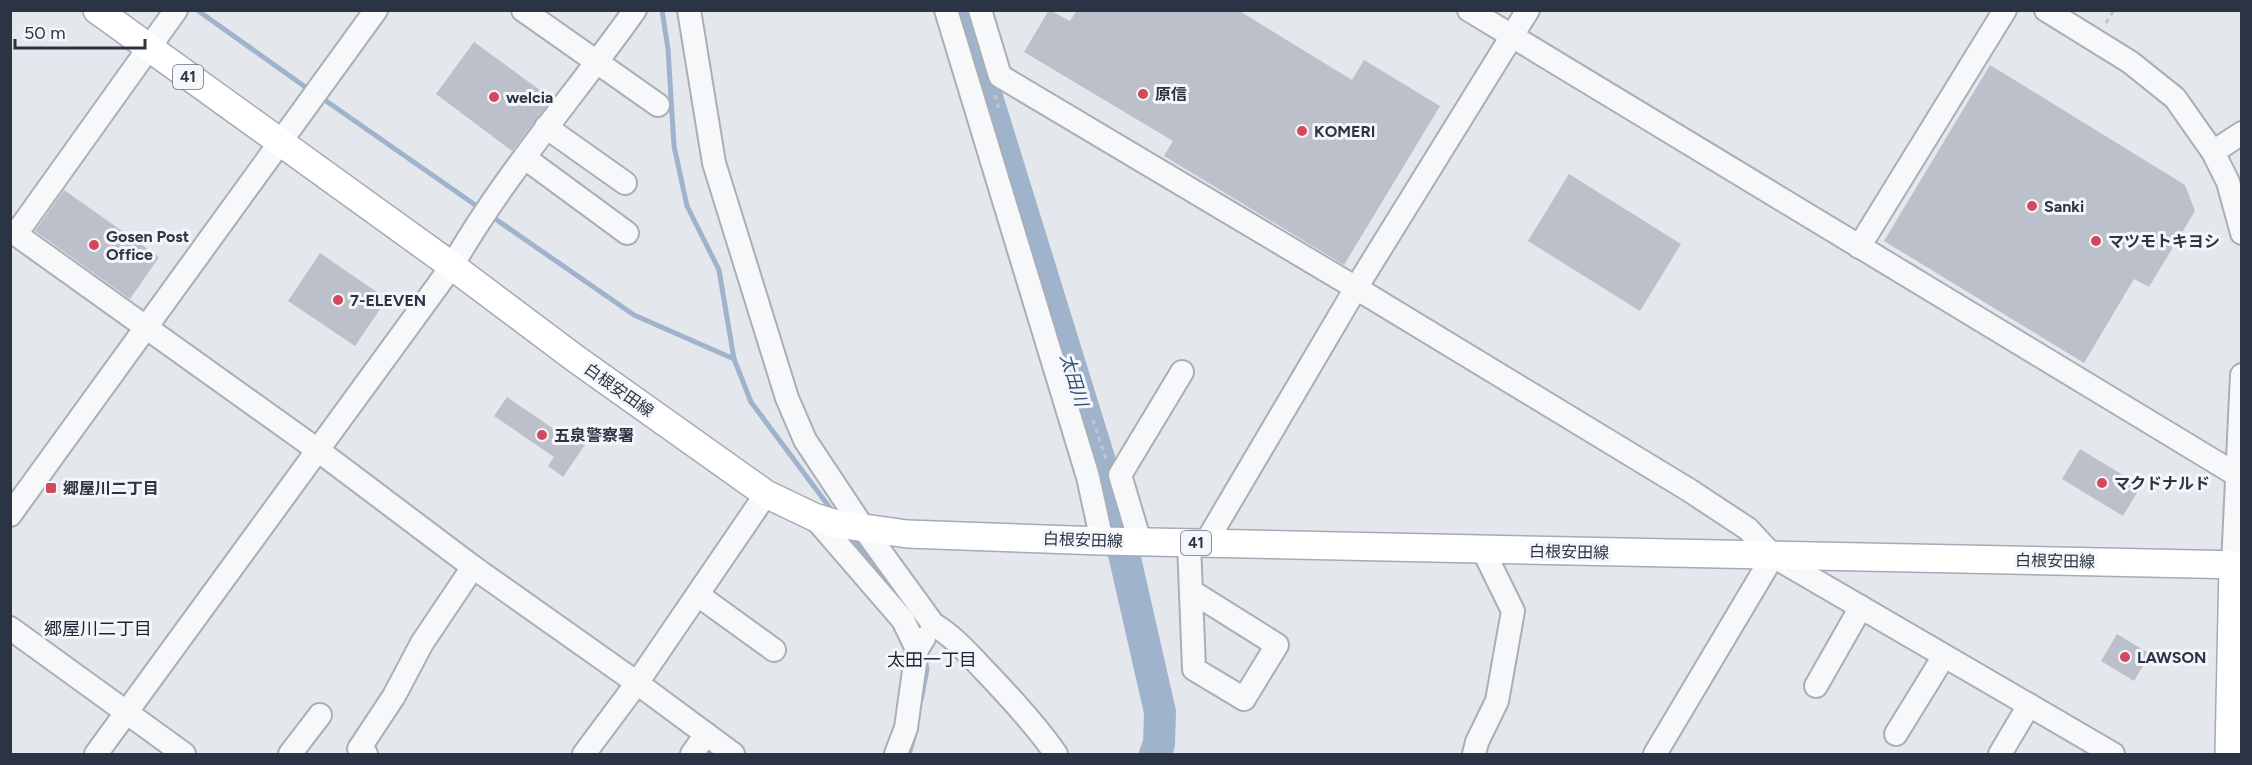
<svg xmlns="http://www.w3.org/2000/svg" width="2252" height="765" viewBox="0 0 2252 765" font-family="Figtree,'Noto Sans JP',sans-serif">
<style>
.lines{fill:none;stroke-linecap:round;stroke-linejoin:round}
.stream{stroke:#9fb4cc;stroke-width:5}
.river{stroke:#9fb4cc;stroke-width:32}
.building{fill:#bbc0ca}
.minor-casing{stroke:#a9aeb7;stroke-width:26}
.major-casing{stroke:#a3abb8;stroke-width:30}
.path{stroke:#c2c5cb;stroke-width:3;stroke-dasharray:4.5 4.5;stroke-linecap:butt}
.minor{stroke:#f7f8fa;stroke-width:22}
.major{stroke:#fff;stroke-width:27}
.poi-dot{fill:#d1495b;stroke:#f4f6f9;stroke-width:2}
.labels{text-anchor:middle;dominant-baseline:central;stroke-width:6;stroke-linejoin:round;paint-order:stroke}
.shield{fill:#f4f6f9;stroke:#676e7b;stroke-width:1.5}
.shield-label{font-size:15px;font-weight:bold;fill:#2b3445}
.poi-label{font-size:16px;font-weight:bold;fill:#2b3445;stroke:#f4f6f9;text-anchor:start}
.street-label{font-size:16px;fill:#2b3445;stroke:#f4f6f9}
.water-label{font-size:18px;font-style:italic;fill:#34527a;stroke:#f4f6f9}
.neighbourhood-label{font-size:18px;fill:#1d2536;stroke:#f4f6f9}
</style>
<rect width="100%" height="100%" fill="#e4e7ec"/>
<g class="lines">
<g class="stream">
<path d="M197,10L311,91"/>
<path d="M662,10L668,49L674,146L687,206L719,270L734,359L751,402L833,512"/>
<path d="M319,96L481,209"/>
<path d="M491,216L634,315L734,359"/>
<path d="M849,534L895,590"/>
<path d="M921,700L927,669L925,659"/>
<path d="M909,754L916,730"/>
</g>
<path class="river" d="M960,10L1111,497L1160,712L1159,744L1155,754"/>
</g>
<g class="building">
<path d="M1049,10L1070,21L1077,10H1238L1352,80L1364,60L1440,106L1344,265L1164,156L1173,141L1024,52Z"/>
<path d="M474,42L552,99L512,151L436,94Z"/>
<path d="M1990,65L2185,185L2195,211L2149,287L2134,279L2084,363L1884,241Z"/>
<path d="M1569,174L1681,244L1640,311L1528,241Z"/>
<path d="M64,190L159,257L130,299L35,231Z"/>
<path d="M320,253L387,299L355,346L288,301Z"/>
<path d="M507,397L567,438L570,433L586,443L563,477L548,466L554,457L494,416Z"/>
<path d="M2080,449L2141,486L2123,516L2062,479Z"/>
<path d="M2117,634L2150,654L2134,681L2101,661Z"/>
</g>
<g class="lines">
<g class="minor-casing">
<g id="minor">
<path d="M523,10L658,105"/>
<path d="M689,10L714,163L787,398L805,440L864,529L933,624C953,636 968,653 984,670C1010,697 1035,724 1056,754"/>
<path d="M946,10L1088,477L1102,541"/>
<path d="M980,10L1000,76L1356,288L1689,490L1748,529L1773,556L2113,754"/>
<path d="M1469,10L2237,475"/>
<path d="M2046,10L2130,62L2175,98L2213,152L2228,182L2242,233"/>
<path d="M546,127L625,183"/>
<path d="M2213,152L2242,133"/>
<path d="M525,158L627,233"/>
<path d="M10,230L319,451L473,567L637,683L733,754"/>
<path d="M16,234L176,10"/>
<path d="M1859,247L2005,10"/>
<path d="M10,515L376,10"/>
<path d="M814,517L903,620L917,649"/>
<path d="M1140,542L1120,475L1182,372"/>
<path d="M1189,543L1194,669L1244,699L1277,645L1191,591"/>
<path d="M1205,544L1356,288L1528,10"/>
<path d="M2233,565L2242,375"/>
<path d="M698,595L774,650"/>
<path d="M10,628L184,754"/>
<path d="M1816,686L1861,607"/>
<path d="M1896,734L1944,656"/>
<path d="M96,754L452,266C504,175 574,96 635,10"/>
<path d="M290,754L320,715"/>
<path d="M366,754L359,749L394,696L422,643L473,567"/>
<path d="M584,754L637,683L766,494"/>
<path d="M692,754L706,734"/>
<path d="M896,754L906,728L917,649L924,638"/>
<path d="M1474,754L1477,742L1497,701L1513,611L1483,550"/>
<path d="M1655,754L1773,556"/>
<path d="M2000,754L2029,705"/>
</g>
</g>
<g class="major-casing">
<g id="major">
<path d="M97,10L452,266L576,359L766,494L814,517L837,524L907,534L1102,541L2242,565"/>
<path d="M2229,754L2233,565"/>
</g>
</g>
<g class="path">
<path d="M2106,23L2114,10"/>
<path d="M995,95L999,109"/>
<path d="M1093,420L1106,459"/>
</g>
<use href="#minor" class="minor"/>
<use href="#major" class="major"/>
</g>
<g class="poi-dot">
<circle cx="1143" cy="94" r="6"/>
<circle cx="494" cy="97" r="6"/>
<circle cx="1302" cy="131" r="6"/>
<circle cx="2032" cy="206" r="6"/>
<circle cx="2096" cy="241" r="6"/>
<circle cx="94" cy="245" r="6"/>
<circle cx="338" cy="300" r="6"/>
<circle cx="542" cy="435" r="6"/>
<circle cx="2102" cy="483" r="6"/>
<rect x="45" y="482" width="12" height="12" rx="3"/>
<circle cx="2125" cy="657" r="6"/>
</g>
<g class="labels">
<g class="shield">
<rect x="173" y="65" width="30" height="24" rx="4.5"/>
<rect x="1181" y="531" width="30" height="24" rx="4.5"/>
</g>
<g class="shield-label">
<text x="188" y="77">41</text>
<text x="1196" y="543">41</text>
</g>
<g class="poi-label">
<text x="1155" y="94">原信</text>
<text x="506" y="97">welcia</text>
<text x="1314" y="131">KOMERI</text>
<text x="2044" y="206">Sanki</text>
<text x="106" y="236">Gosen Post<tspan x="106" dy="18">Office</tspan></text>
<text x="2108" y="241">マツモトキヨシ</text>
<text x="350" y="300">7-ELEVEN</text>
<text x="554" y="435">五泉警察署</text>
<text x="2114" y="483">マクドナルド</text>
<text x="63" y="488">郷屋川二丁目</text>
<text x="2137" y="657">LAWSON</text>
</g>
<g class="street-label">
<text transform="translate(619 390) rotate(35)">白根安田線</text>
<text transform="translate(1083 540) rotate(2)">白根安田線</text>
<text transform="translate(1569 552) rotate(1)">白根安田線</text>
<text transform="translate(2055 561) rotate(1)">白根安田線</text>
</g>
<g class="water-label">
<text transform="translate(1074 380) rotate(73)">太田川</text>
</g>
<g class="neighbourhood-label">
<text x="98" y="629">郷屋川二丁目</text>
<text x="932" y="660">太田一丁目</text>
</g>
</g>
<rect width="2252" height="765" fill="none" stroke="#2b3445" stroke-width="24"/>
<path d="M15 39v9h130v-9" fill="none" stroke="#2b3445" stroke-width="3"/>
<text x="24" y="39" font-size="18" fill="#2b3445" stroke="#f4f6f9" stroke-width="4.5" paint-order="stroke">50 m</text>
</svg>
